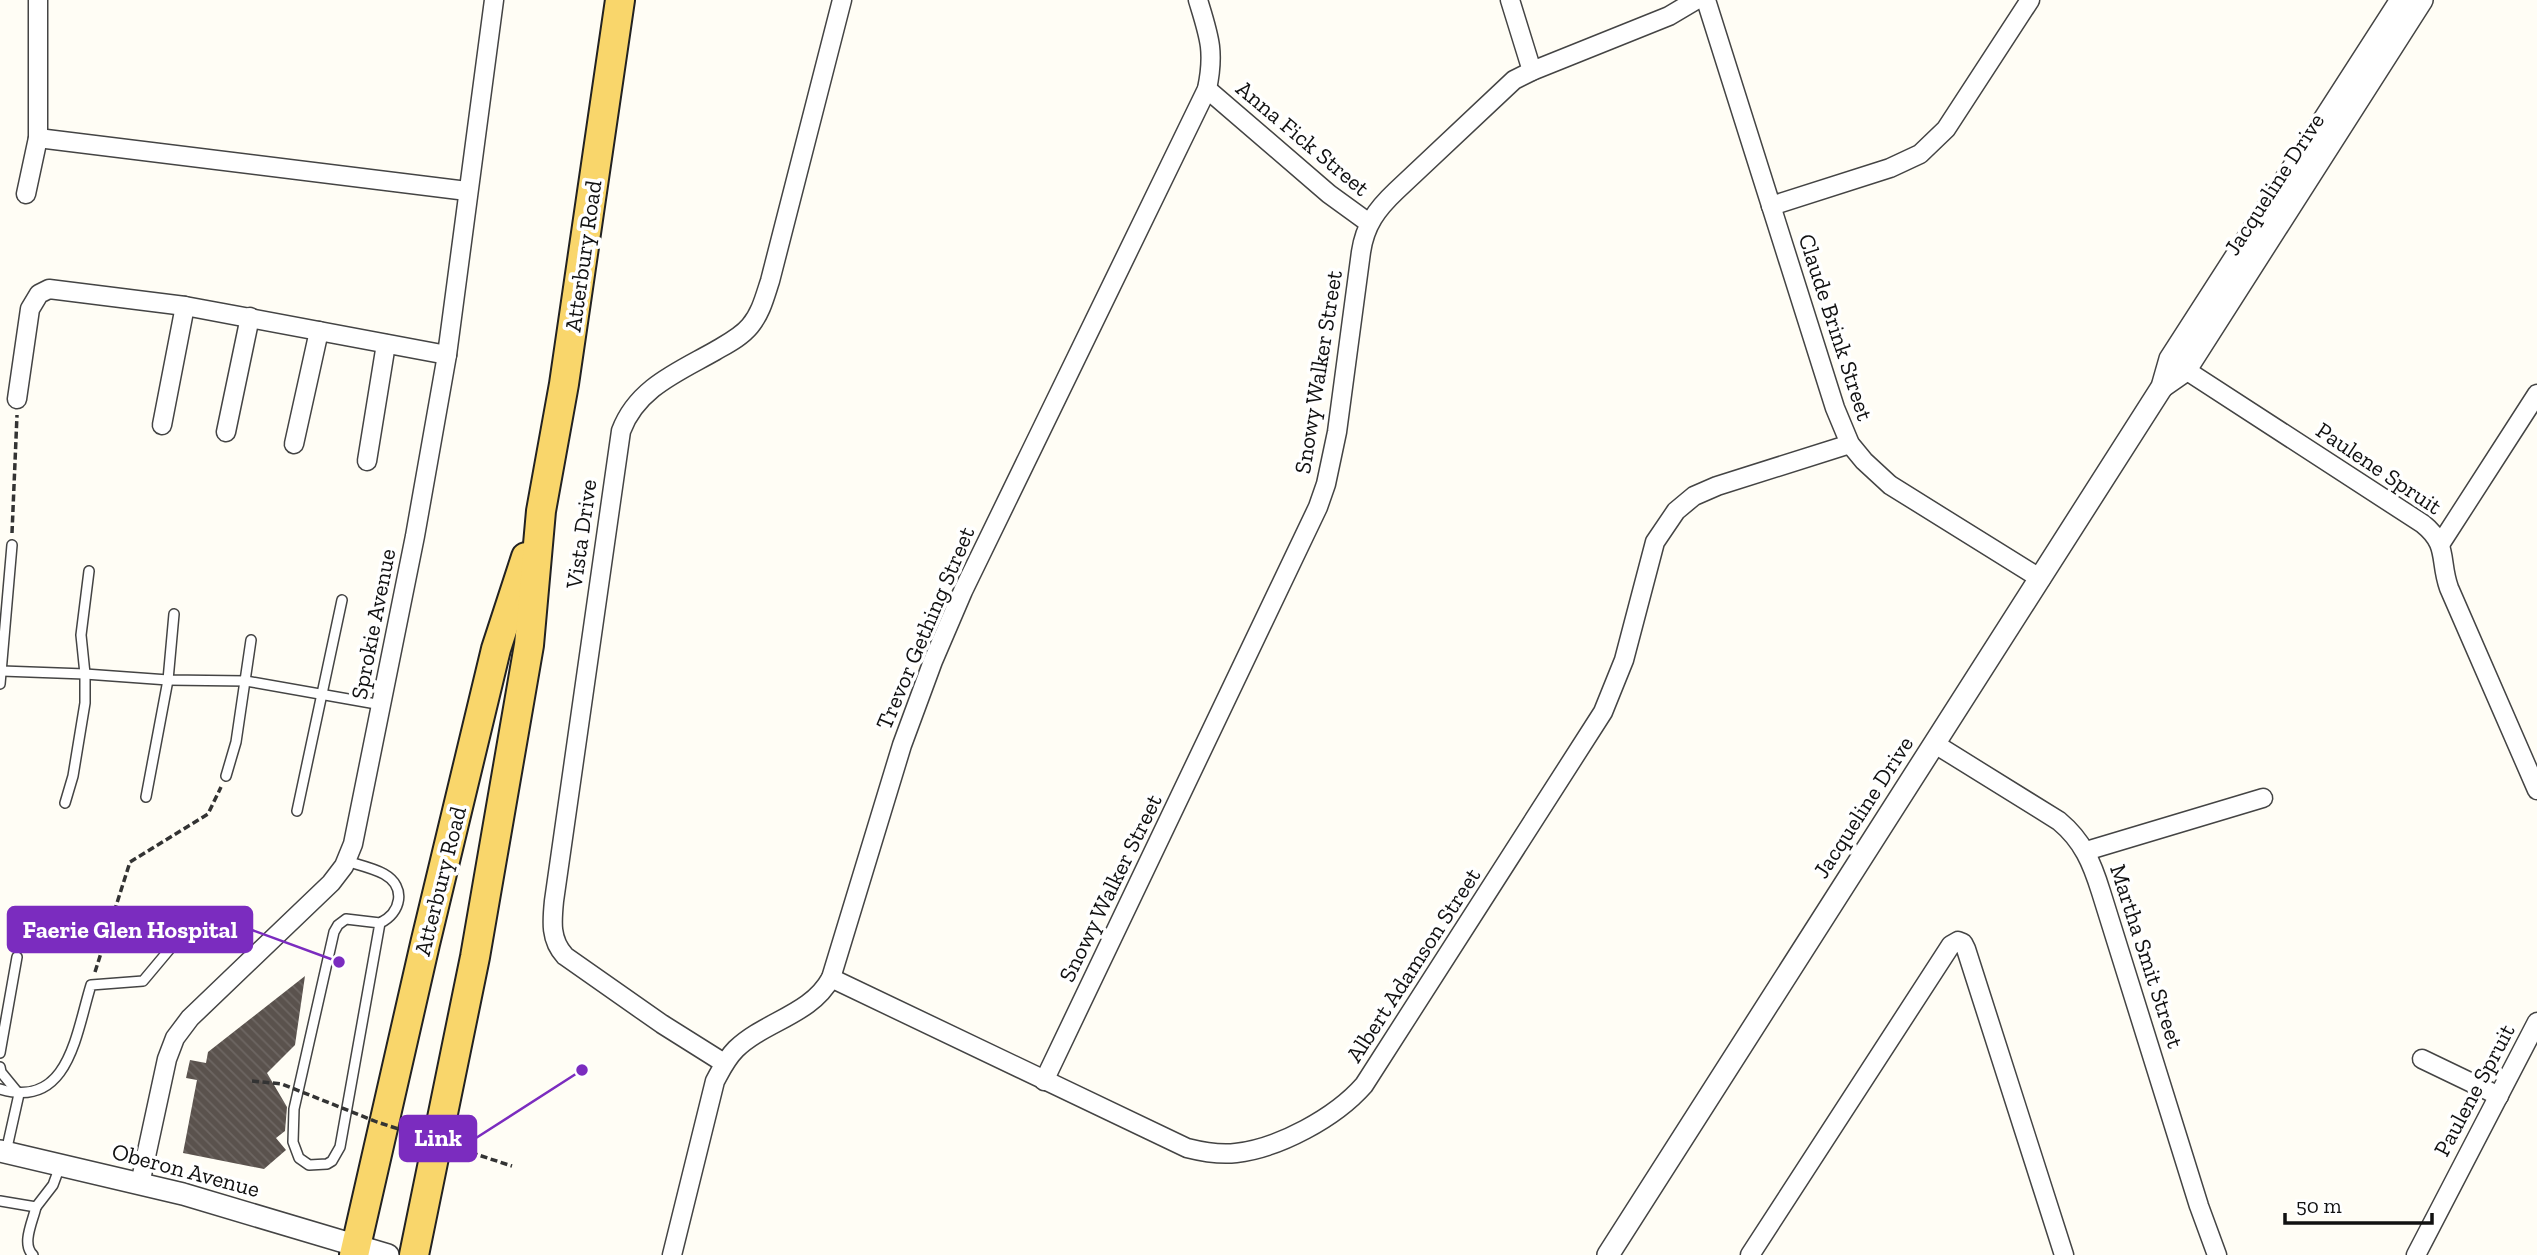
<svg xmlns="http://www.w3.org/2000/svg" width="2537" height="1255" viewBox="0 0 2537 1255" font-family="'Zilla Slab',serif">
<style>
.building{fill:url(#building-back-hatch)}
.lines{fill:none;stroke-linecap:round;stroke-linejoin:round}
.service-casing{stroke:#444;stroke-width:12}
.minor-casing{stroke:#444;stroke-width:21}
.tertiary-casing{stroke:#444;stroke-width:24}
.primary-casing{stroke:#222;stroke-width:32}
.path{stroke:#333;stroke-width:3.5;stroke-dasharray:7 3.5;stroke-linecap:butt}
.service{stroke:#fff;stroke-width:9}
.minor{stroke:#fff;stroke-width:18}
.tertiary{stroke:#fff;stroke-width:21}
.primary{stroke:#f9d66b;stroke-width:28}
.path-bridge{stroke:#333;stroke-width:3.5;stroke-dasharray:7 3.5;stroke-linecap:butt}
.labels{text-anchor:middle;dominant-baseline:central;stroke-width:7;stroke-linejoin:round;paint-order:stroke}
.street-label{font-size:23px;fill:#111;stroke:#fff}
.leader{fill:none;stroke:#7b2cbf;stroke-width:2.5}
.callout-dot{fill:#7b2cbf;stroke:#fff;stroke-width:2.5}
.callout{fill:#7b2cbf;stroke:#7b2cbf;stroke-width:2.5}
.callout-label{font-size:24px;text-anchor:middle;font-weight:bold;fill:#fff}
</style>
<defs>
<pattern id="building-back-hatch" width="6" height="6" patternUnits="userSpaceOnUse" patternTransform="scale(1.75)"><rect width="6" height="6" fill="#5a524d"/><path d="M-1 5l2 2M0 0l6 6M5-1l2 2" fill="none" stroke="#6d6662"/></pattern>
</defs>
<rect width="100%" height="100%" fill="#fffdf5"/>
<path class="building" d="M305,976L295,1045L267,1073L287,1107L285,1131L276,1138L286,1150L264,1169L183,1153L197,1080L186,1078L190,1060L206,1063L208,1052Z"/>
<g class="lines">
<g class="service-casing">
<g id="service">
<path d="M2,671L85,674L168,680L246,681L382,705"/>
<path d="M0,684L12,545"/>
<path d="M226,776L236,742L251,640"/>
<path d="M146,797L168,680L174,614"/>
<path d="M65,803L73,776L85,703V674L81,635L89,571"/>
<path d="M297,811L342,600"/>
<path d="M346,861C359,865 373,868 384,874C407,887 401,913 380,923L340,1147L332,1161L327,1164L309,1165L299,1158L293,1142L294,1109L334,932L338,925L346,919L380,923"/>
<path d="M0,1053L17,957"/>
<path d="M0,1067L1,1072L19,1094L6,1152"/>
<path d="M0,1089C69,1110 76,1033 91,985L143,981L174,944"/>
<path d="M0,1201L36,1207L53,1185L60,1166"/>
<path d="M33,1255C21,1244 33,1221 36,1207"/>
</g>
</g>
<g class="minor-casing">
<g id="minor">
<path d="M1510,0L1532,71"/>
<path d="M1706,0L1835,408L1850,444L1864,461L1890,485L2041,579"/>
<path d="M1207,89L1329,194L1369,223"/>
<path d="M38,138L467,191"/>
<path d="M26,194L38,138V0"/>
<path d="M1771,206L1890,168L1920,154L1946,129L2030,0"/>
<path d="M2175,363L2423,524C2449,545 2439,560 2449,588L2537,790"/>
<path d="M17,399L30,309L39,294L49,289L185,306L447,355"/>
<path d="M162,425L185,306"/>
<path d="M226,432L250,317"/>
<path d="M294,444L319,331"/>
<path d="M367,461L386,344"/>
<path d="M2441,543L2537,394"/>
<path d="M1935,744L2059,821C2083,841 2092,863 2101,892L2199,1206L2217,1255"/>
<path d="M2086,851L2263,798"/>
<path d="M831,978L1187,1148C1203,1152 1220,1155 1236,1153C1279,1148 1335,1118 1364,1085L1603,712L1624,660L1655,542L1676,511L1694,496L1717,486L1850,444"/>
<path d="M2422,1059L2499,1096"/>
<path d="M724,1063L662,1024L565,956C550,940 552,921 554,901L621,431C637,388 678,372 715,351C727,344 741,337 750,326C761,313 765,296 770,281L842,0"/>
<path d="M1044,1081L1318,507L1326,484L1337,432L1361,252C1365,225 1377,209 1396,191L1514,80L1532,71L1669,16L1696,0"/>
<path d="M140,1184L167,1059L175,1038L190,1018L331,883L344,866L353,844L415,536L447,355L494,0"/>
<path d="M672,1255L715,1081C721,1070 726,1059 736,1049C765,1021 811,1015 831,978L902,745L933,661L963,591L1207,89C1215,51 1209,36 1198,0"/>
<path d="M1750,1255L1951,945L1958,941L1963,943L1966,949L2064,1255"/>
<path d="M2416,1255L2537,1022"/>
</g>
</g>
<g class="tertiary-casing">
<g id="tertiary">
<path d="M2162,387L2185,371L2422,0"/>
<path d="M0,1151L183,1194L388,1255"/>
<path d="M1608,1255L2162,387L2170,359L2401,0"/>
</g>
</g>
<g class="primary-casing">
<g id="primary">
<path d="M354,1255L425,944L496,649L526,557"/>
<path d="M414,1255L475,957L529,645L541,511L564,384L620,0"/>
</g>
</g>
<g class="path">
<path d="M12,533L17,415"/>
<path d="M95,972L130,862L208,814L221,787"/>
</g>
<use href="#service" class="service"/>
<use href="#minor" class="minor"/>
<use href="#tertiary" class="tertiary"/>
<use href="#primary" class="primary"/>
<path class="path-bridge" d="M252,1081L282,1084L377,1122L512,1166"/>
</g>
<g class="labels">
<g class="street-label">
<text transform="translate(1303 138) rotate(40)">Anna Fick Street</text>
<text transform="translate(2274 184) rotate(-57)">Jacqueline Drive</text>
<text transform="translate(583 256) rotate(-82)">Atterbury Road</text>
<text transform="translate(1836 327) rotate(72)">Claude Brink Street</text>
<text transform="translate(1318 372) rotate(-81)">Snowy Walker Street</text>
<text transform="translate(2379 468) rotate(34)">Paulene Spruit</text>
<text transform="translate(581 534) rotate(-82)">Vista Drive</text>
<text transform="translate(373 624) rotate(-79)">Sprokie Avenue</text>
<text transform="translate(925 628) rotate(-67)">Trevor Gething Street</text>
<text transform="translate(1863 807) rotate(-57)">Jacqueline Drive</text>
<text transform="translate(440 881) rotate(-76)">Atterbury Road</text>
<text transform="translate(1110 888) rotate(-64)">Snowy Walker Street</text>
<text transform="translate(2147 956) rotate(72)">Martha Smit Street</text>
<text transform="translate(1413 965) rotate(-57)">Albert Adamson Street</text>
<text transform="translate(2474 1090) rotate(-62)">Paulene Spruit</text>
<text transform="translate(186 1170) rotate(15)">Oberon Avenue</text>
</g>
</g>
<path class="leader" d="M339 962L252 930M582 1070L476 1138"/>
<g class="callout-dot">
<circle cx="339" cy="962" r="7"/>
<circle cx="582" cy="1070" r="7"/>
</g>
<g class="callout">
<rect x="8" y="907" width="244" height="45" rx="7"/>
<rect x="400" y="1116" width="76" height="45" rx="7"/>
</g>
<g class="callout-label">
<text x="130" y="938">Faerie Glen Hospital</text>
<text x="438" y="1146">Link</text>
</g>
<path d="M2285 1213v10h147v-10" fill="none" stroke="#111111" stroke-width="3.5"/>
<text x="2296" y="1213" font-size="21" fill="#111111" stroke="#ffffff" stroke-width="5" paint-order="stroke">50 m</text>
</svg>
